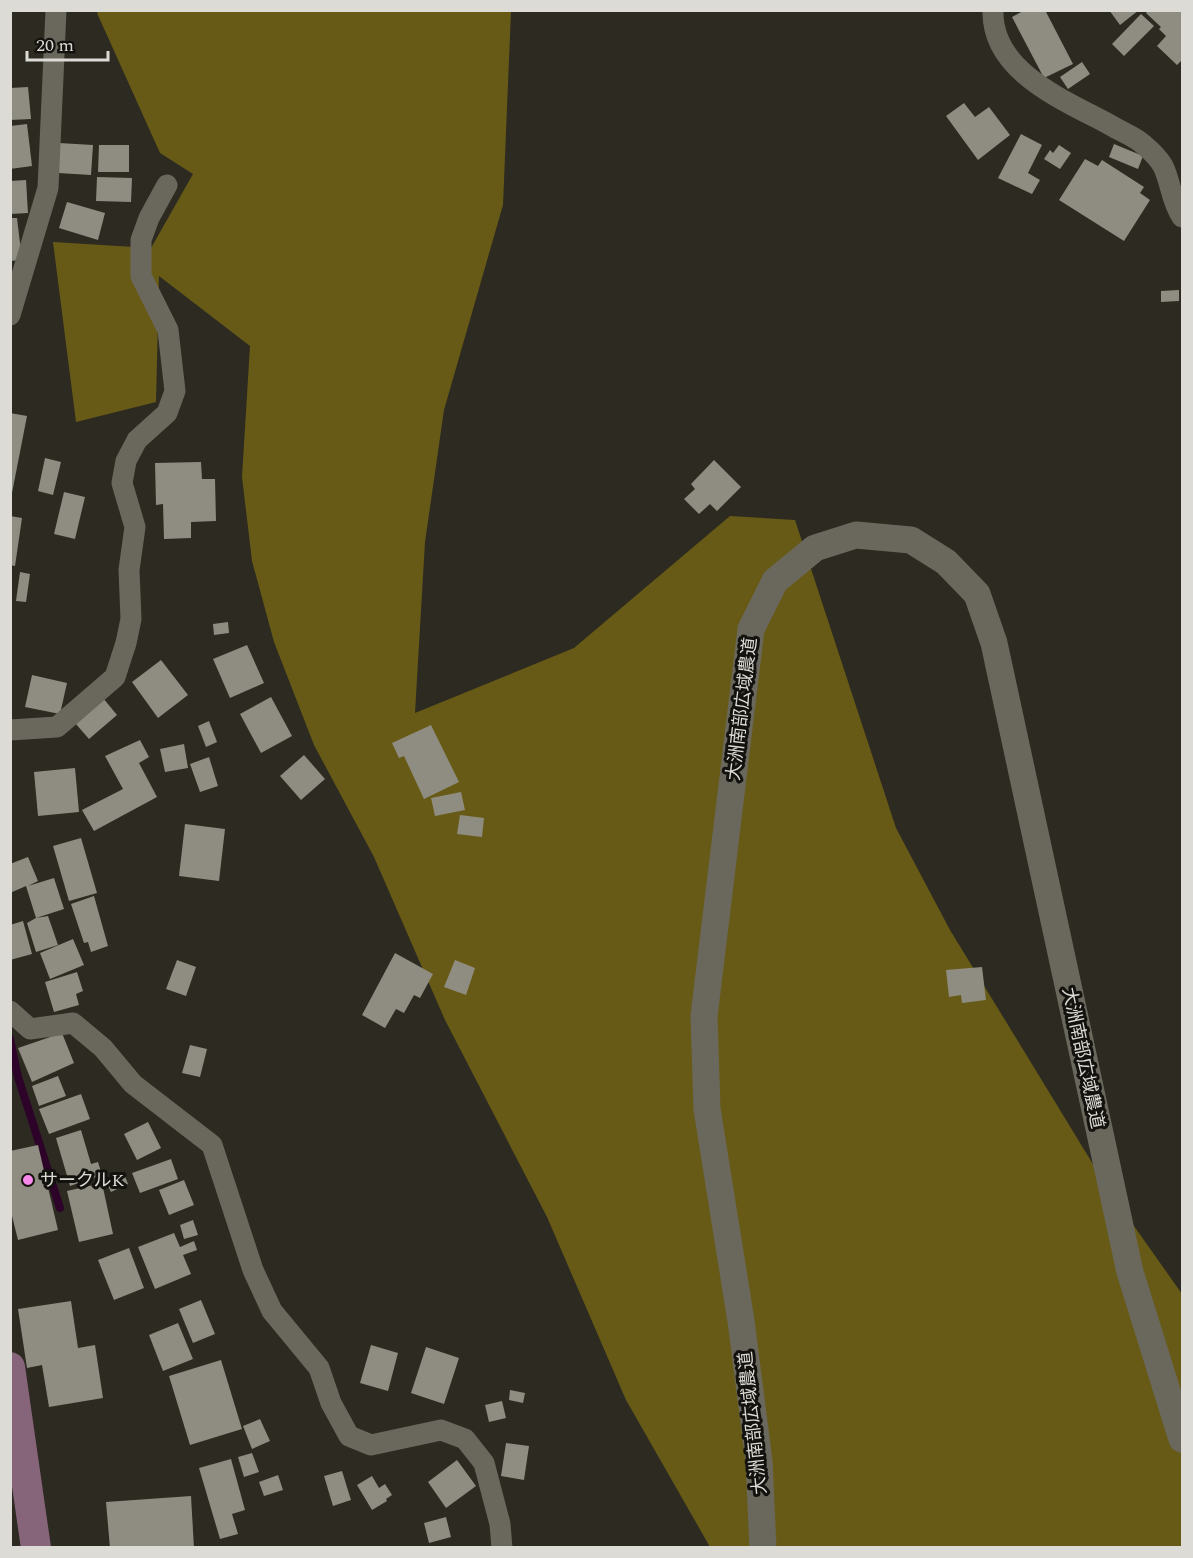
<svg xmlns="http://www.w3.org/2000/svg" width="1193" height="1558" viewBox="0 0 1193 1558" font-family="Spectral,'Noto Sans JP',serif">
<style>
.forest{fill:#675a17}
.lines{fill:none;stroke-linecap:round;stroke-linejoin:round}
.stream{stroke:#2d0329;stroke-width:8}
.building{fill:#8f8d81}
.minor{stroke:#6a685d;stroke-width:21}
.tertiary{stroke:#6a685d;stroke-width:27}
.secondary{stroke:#866479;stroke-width:30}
.poi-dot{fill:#f888ea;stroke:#13120e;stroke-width:2}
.labels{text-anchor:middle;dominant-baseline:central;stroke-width:6;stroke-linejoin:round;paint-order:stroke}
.street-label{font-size:18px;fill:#dcdbd5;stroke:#13120e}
.poi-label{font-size:18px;fill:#dcdbd5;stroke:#13120e;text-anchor:start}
</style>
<rect width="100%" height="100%" fill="#2c2a21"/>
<path class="forest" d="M99,11H511L503,205L444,410L425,542L415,713L574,648L730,516L795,520L896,828L950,930L1110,1192L1182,1294V1547H710L626,1400L547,1217L445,1020L374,857L314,745L274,642L252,561L242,477L250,346L159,276L156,402L76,422L53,242L151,248L193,174L160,153L97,13Z"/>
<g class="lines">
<path class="stream" d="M10,1039L18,1077L60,1208"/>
</g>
<g class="building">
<path d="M1025,10H1045L1073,64L1044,78L1012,17Z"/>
<path d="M1109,10H1139L1120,25Z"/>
<path d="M1148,10H1182V60L1177,65L1157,46L1166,36L1159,29L1161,27L1146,13Z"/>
<path d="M1141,14L1154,26L1124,56L1112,44Z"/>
<path d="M1082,62L1090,74L1068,89L1060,77Z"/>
<path d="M28,87L31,119L10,120V88Z"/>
<path d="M964,103L975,117L989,107L1010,135L978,160L946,116Z"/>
<path d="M27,124L32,166L10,169V126Z"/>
<path d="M1021,134L1042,145L1028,173L1040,180L1032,194L998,178Z"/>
<path d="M59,143L93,145L91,175L58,173Z"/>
<path d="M1114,144L1143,156L1138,169L1109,157Z"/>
<path d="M99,145H129V172H98Z"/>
<path d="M1059,145L1071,153L1060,169L1044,159L1050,150L1053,153Z"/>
<path d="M1085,159L1098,166L1102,160L1144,187L1140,193L1150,200L1124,241L1059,200Z"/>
<path d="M97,177L132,178L131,202L96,201Z"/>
<path d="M26,180L28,213L10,214V181Z"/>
<path d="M67,202L105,213L98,240L59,228Z"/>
<path d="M10,218H17L22,260L10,261Z"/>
<path d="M1179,290V301L1161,302V291Z"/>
<path d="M10,413L27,416L12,493H10Z"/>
<path d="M45,458L61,462L53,495L38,491Z"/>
<path d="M714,460L741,487L717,511L710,504L699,514L684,499L695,489L691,484Z"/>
<path d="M201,462L202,479H215L216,521L191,522V538L164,539L163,504L156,505L155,463Z"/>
<path d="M64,492L85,497L75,539L54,534Z"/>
<path d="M10,516L22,518L15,566L10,565Z"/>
<path d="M20,572L30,574L26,602L16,601Z"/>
<path d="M228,622L229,633L214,635L213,624Z"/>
<path d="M247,645L264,683L230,698L213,659Z"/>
<path d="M161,660L188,695L158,718L132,682Z"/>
<path d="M32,675L67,683L60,714L25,707Z"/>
<path d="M271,697L292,736L261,753L240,714Z"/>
<path d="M103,698L117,715L89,739L75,723Z"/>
<path d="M209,721L217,742L206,747L198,726Z"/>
<path d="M431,725L459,782L424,799L404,756L399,758L392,743Z"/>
<path d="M140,740L149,757L139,763L157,797L94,831L82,810L123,789L105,756Z"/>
<path d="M184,744L188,768L165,772L160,749Z"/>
<path d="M304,755L325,779L301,800L280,776Z"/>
<path d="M209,757L218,786L200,792L190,764Z"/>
<path d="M75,768L79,812L38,816L34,772Z"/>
<path d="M461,792L465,810L435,816L431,798Z"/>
<path d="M460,815L484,818L482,837L457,834Z"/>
<path d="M185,824L225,829L219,881L179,876Z"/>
<path d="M81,838L97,893L69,901L53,846Z"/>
<path d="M28,857L38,881L28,886L54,878L64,909L36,918L48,916L58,945L36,952L27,923L36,918L26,886L10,893V864Z"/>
<path d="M94,896L108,946L91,952L88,942L84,943L71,904Z"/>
<path d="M23,921L32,954L10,960V925Z"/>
<path d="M73,939L84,965L50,979L40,953Z"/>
<path d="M395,953L433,974L420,998L414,995L404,1013L396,1009L385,1028L362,1015Z"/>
<path d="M177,960L196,967L186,996L166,989Z"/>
<path d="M455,960L475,968L466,995L444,987Z"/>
<path d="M982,967L986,1000L962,1003L961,995L949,997L946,970Z"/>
<path d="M77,972L83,991L76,994L79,1005L54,1012L45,982Z"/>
<path d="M62,1033L74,1063L32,1082L18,1048Z"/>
<path d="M190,1045L207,1049L200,1077L182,1073Z"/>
<path d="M58,1076L66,1096L39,1106L32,1086Z"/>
<path d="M81,1094L90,1119L49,1134L39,1109Z"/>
<path d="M148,1122L161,1148L137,1160L124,1134Z"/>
<path d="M81,1130L91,1164L98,1162L102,1175L70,1186L56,1138Z"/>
<path d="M38,1145L58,1230L18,1240L10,1208V1151Z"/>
<path d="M171,1159L178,1179L140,1193L132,1173Z"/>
<path d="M124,1174L128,1184L111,1192L106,1182Z"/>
<path d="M184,1180L194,1205L169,1215L159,1190Z"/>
<path d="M102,1183L113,1234L79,1242L67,1191Z"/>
<path d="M193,1220L198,1235L184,1239L180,1225Z"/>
<path d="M174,1233L180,1247L194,1241L197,1250L183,1255L191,1274L155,1289L138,1247Z"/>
<path d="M129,1248L144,1288L114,1300L98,1260Z"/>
<path d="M201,1300L215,1334L193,1343L179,1309Z"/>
<path d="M71,1301L78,1348L95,1345L103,1398L49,1407L42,1365L27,1368L18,1309Z"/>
<path d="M178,1323L193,1359L163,1371L149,1335Z"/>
<path d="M371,1345L398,1353L388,1391L360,1383Z"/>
<path d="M426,1347L459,1358L444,1404L411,1393Z"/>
<path d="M221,1360L242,1429L190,1445L169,1376Z"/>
<path d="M510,1390L525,1393L523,1403L509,1400Z"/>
<path d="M502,1401L506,1418L489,1422L485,1405Z"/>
<path d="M260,1419L270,1441L252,1449L243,1426Z"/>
<path d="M506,1443L529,1446L524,1480L501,1476Z"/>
<path d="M252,1453L259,1472L244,1477L238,1457Z"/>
<path d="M231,1459L245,1510L232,1514L238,1534L220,1539L199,1468Z"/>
<path d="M457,1460L476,1486L446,1508L428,1482Z"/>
<path d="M342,1471L351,1500L333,1506L324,1476Z"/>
<path d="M278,1475L283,1490L264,1496L259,1482Z"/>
<path d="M372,1476L379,1488L385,1484L392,1495L386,1499L387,1501L372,1510L357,1485Z"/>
<path d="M191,1496L194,1548H110L106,1502Z"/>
<path d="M446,1517L451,1537L429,1543L424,1523Z"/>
</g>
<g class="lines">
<g class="minor">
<path d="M993,10C991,73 1067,101 1112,126C1122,132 1136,137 1144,145C1150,150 1159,159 1163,166C1171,182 1171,201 1182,217"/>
<path d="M10,315L48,188L56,10"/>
<path d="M10,730L57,727L115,677L126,643L131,619L129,570L135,527L122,483L126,461L137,440L167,413L175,391L168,330L141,276V240L149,218L167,185"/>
<path d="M10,1011L30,1029L73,1023L103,1048L133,1084L212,1145L253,1270L272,1311L319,1368L331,1403L349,1436L371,1445L441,1430L465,1439L484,1463L500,1524L502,1548"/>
</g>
<path class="tertiary" d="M763,1548L759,1461L741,1321L707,1109L704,1016L751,629L775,581L815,548L856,535L911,540L946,562L977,594L994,643L1130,1272L1182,1439"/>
<path class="secondary" d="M10,1367L36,1548"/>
</g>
<circle class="poi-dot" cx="28" cy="1180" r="6"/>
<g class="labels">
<g class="street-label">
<text transform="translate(742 709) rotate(-83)">大洲南部広域農道</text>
<text transform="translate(1083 1058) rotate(78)">大洲南部広域農道</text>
<text transform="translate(753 1423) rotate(-96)">大洲南部広域農道</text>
</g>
<g class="poi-label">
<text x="40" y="1180">サークルK</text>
</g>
</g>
<rect width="1193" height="1558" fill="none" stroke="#dcdbd5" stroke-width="24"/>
<path d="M27 51v9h81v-9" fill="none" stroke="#dcdbd5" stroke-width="3"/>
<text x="36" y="51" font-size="18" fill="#dcdbd5" stroke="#13120e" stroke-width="4.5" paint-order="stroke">20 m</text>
</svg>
